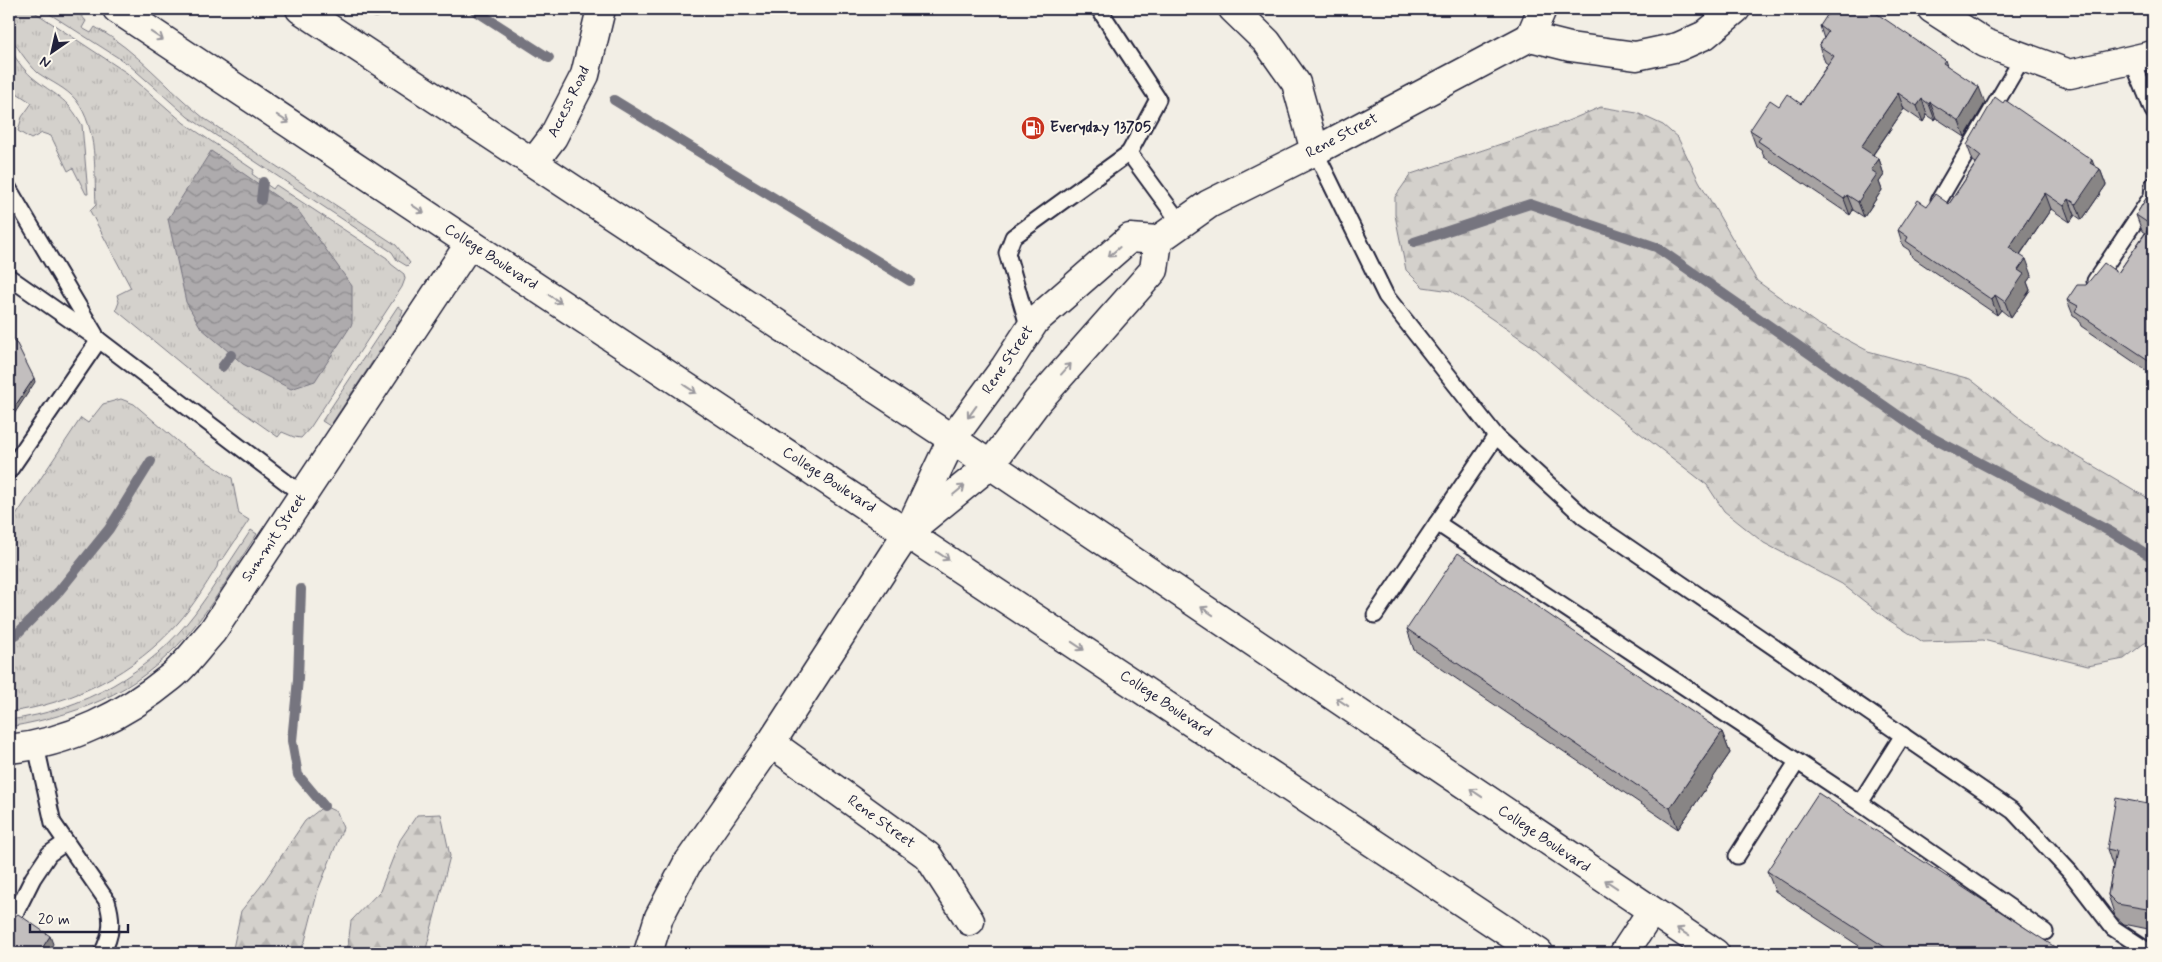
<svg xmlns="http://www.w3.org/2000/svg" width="2162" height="962" viewBox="0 0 2162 962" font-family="Mynerve,sans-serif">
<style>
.grass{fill:url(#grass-tufts);stroke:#7b7a84}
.forest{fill:url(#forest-firs);stroke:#7b7a84}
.water{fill:url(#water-waves);stroke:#76747f}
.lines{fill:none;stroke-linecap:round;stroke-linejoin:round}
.stream{stroke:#76747f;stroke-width:10}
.lane-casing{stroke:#22223b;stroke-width:19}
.street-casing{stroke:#22223b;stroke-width:31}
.secondary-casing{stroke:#22223b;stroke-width:31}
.lane{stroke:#fbf7ec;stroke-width:15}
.street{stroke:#fbf7ec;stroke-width:28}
.secondary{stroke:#fbf7ec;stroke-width:28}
.wall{fill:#a7a3a3;stroke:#22223b}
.shaded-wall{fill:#888585;stroke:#22223b}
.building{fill:#c2bebe;stroke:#22223b}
.oneway{stroke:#99979c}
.labels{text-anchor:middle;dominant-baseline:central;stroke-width:4;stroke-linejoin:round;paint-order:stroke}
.street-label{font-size:15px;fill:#22223b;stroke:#fbf7ec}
.poi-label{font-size:15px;font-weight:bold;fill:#22223b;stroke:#fbf7ec;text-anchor:start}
</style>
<defs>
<pattern id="grass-tufts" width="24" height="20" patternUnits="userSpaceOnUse" patternTransform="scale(1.25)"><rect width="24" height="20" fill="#d4d1cc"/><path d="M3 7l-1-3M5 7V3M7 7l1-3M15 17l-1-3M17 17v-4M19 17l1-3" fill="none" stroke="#b6b3b0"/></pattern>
<pattern id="forest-firs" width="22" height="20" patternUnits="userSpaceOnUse" patternTransform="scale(1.25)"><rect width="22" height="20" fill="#d4d1cc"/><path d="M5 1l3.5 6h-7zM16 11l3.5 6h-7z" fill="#b6b3b0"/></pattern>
<pattern id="water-waves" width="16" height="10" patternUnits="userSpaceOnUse" patternTransform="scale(1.25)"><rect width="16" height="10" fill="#aeabad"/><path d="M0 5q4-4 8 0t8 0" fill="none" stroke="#8d8b8e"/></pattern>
</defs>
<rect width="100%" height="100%" fill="#f2eee5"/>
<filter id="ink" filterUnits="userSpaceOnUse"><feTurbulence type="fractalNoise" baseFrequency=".02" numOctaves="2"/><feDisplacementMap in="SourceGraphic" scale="10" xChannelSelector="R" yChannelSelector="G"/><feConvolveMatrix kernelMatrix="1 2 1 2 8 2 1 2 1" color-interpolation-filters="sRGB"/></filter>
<g filter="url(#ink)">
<g class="grass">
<path d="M9,9H30L127,73L184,123L254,170L252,174L273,189L276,185L387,258L391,264L404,274L405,279L402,287L310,428L301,438L294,437L282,432L278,437L223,398L116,310L119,302L117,295L131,288L90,211L96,205C94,170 98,129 76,100C66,88 51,82 38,73C29,65 13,43 9,32C7,25 9,16 9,9Z"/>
<path d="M42,9C59,9 75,6 86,21L82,28L91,33L95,27C138,51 167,89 205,119L396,245L410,263L407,266L397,260L392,252L188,117L128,64Z"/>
<path d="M9,46C15,58 22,68 32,77C55,96 66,96 82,125L88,194H86L73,168L68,171L51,136L42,133L31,139L18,131L22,117L32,103L9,88Z"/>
<path d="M398,306L403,310L398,323L330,426L322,421Z"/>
<path d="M121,399L134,404L183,446L232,478L239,514L249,520L223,559L218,562L217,567C205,586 193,606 178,623C135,672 73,704 9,712V526L81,418L88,423L103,404Z"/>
<path d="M251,530L257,534C237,564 219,595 197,623C146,688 88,713 9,727V720C83,710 150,673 195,613C215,586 232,558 251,530Z"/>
</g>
<g class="forest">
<path d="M1601,107L1637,113L1663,125L1678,138L1699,181L1757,281L1816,323L1868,351L1970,379L2044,437L2153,501V639L2143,644L2124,659L2088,666L1983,640L1923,642L1887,619L1842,584L1764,543L1724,511L1707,485L1579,386L1536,349L1451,291L1423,287L1406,270L1395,215V197L1411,174L1558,125Z"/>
<path d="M324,806L337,812L343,828L318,890L305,941L299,953H232L241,911L261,886L305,821Z"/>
<path d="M441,814L450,856L425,953H347L351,921L380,891L400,840L417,815Z"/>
</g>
<path class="water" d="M211,151L283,201L297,209L352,286V324L315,381L291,389L243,364L201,328L186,302L168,219Z"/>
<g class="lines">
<g class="stream">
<path d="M473,9L549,58"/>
<path d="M376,13L377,9"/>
<path d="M614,100L910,281"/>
<path d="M261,200L263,182"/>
<path d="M1414,242L1530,204L1656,247L1925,434L2111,532L2153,558"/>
<path d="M222,367L231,355"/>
<path d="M301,589L298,679L292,741L298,775L324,806"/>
<path d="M16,635L59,591L109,529L151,461"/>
</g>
<g class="lane-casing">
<g id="lane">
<path d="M1099,9L1158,99L1129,153"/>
<path d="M2132,60L2153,111"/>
<path d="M1315,151L1386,296L1496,436L1584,517L2013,811L2070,872L2113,928L2151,953"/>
<path d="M9,189L95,334"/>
<path d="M1939,200L2023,57"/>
<path d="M9,277L99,340L303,495"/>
<path d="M2095,281L2152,196L2153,185"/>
<path d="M1029,329L1007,253L1013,237L1129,153L1181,224"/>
<path d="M1496,436L1437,523L1860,803L1903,735"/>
<path d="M9,471L99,340"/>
<path d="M1375,615L1437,523"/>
<path d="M36,746L53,823L107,901C113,920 112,935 102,953"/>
<path d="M1860,803L2045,932"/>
<path d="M1737,856L1797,762"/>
<path d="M13,918L33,878L49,854L66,842"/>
</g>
</g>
<g class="street-casing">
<g id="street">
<path d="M1233,9L1267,42L1296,83L1315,151"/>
<path d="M1932,9L1985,43L2070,74L2153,55"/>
<path d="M1530,37L1570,47L1636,56L1678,47L1705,35L1736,9"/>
<path d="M1530,37L1542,9"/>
<path d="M534,162L553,137L585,75L601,9"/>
<path d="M914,527L990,465L1037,402L1154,270L1158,240"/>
<path d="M771,743L928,856L970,921"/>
<path d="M9,749C68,743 125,715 171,677C186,665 199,646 212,632L470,243"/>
<path d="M648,953L659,917L687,864L771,743L892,556L908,532L952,439L1005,367L1035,321L1130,238L1158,240L1209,204L1315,151L1530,37"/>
<path d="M1624,953L1651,912"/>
</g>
</g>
<g class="secondary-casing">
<g id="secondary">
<path d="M117,9L1539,953"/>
<path d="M300,9L952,439L1715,953"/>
</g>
</g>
<use href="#lane" class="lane"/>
<use href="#street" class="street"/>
<use href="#secondary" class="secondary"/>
</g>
<g class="wall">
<path d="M1820,26L1945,60L1947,66L1985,103L1965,137L1936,118L1935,120L1927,115L1923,122L1904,109L1873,155L1879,159L1884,175L1879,182L1882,190L1864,217L1853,210L1850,215L1764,157L1761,149L1756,146L1750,130L1779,106L1801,104L1828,64L1825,62L1819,46L1824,39Z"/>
<path d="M1967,145L2094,166L2100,169L2106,185L2082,220L2075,215L2070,222L2051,209L2020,255L2032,275L2027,282L2030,290L2011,318L2001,310L1997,315L1912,257L1909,250L1903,246L1898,230L1927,206L1949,204L1976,163L1973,161Z"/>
<path d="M2153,187V375L2081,326L2078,318L2073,315L2067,300L2086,285L2118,273L2145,233L2142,231L2136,215Z"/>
<path d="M1407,629L1722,732L1730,753L1678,829L1414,650Z"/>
<path d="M2153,805V930L2124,924L2115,916L2108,895L2113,867L2107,849Z"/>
<path d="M1767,871L2064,953H1870L1775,891Z"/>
</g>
<g class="shaded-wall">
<path d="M1979,87L1985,103L1965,137L1959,121Z"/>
<path d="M1898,93L1904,109L1867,163L1861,147Z"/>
<path d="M1922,99L1927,115L1923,122L1917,106Z"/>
<path d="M1930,102L1936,118L1935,120L1929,104Z"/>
<path d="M1879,159L1884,175L1879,182L1882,190L1864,217L1858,202L1871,170Z"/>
<path d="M2092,160L2097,173L2100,169L2106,185L2082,220L2076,204L2090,163Z"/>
<path d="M2045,193L2051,209L2014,263L2009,248Z"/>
<path d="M1847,195L1853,210L1850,215L1844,199Z"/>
<path d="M2069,199L2075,215L2070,222L2064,206Z"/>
<path d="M2026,259L2032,275L2027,282L2030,290L2011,318L2005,302L2018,270Z"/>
<path d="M1995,295L2001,310L1997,315L1992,300Z"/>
<path d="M34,378L35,382L9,422V415Z"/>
<path d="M1722,732L1730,753L1678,829L1670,808Z"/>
<path d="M50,936L53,944L48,953H39Z"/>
</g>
<g class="building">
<path d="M1831,9H1870L1945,60L1943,63L1979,87L1959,121L1930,102L1929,104L1922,99L1917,106L1898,93L1861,147L1879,159L1871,170L1877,174L1858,202L1847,195L1844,199L1758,141L1761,137L1750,130L1770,100L1779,106L1787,94L1801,104L1834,56L1819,46L1828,32L1820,26Z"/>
<path d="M1995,97L2003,103L2005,100L2092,160L2090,163L2100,169L2076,204L2069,199L2064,206L2045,193L2009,248L2026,259L2018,270L2024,274L2005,302L1995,295L1992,300L1906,241L1908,237L1898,230L1918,200L1927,206L1935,194L1949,204L1981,156L1967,145Z"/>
<path d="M2153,187V363L2075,311L2078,306L2067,300L2077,285H2086L2104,263L2118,273L2151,225L2136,215Z"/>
<path d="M9,338L17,344L34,378L9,415Z"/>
<path d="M1458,553L1722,732L1670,808L1407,629Z"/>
<path d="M1818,793L2064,953H1894L1767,871Z"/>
<path d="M2116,798L2153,805V910L2117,904L2108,895L2116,851L2107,849Z"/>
<path d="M18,914L50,936L39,953H9V918L11,919Z"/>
</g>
<defs><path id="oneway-shaft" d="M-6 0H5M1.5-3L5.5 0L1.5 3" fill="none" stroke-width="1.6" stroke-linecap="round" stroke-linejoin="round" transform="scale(1.25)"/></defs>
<g class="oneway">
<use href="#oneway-shaft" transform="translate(157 36) rotate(34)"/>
<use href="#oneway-shaft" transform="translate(283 119) rotate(34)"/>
<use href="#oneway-shaft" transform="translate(418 209) rotate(34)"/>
<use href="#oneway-shaft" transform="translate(1114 252) rotate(139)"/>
<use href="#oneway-shaft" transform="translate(555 299) rotate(33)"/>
<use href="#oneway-shaft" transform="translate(1066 369) rotate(-48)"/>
<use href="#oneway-shaft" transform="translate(690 389) rotate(33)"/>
<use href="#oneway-shaft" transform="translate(972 412) rotate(126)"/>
<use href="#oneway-shaft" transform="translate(959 490) rotate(-40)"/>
<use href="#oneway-shaft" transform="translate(943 556) rotate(34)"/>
<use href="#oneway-shaft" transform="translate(1207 611) rotate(-146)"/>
<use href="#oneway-shaft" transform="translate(1078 646) rotate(34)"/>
<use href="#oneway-shaft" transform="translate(1342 702) rotate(-146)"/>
<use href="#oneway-shaft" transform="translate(1476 793) rotate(-146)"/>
<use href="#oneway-shaft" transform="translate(1611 884) rotate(-146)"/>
<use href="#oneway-shaft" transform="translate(1683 932) rotate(-147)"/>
</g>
</g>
<defs>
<g id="fuel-disc" transform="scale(1.25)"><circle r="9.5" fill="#c8321e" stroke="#fbf7ec"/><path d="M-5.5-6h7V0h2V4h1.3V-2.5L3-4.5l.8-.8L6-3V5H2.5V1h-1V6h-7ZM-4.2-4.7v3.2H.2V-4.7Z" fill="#fff"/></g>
</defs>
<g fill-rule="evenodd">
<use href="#fuel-disc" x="1033" y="128"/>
</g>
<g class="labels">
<g class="street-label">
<text transform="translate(569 102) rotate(-64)">Access Road</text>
<text transform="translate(1342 136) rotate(-28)">Rene Street</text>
<text transform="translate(491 257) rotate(33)">College Boulevard</text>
<text transform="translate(1008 360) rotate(-56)">Rene Street</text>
<text transform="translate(829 480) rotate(33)">College Boulevard</text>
<text transform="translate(274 538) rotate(-56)">Summit Street</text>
<text transform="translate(1166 704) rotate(34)">College Boulevard</text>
<text transform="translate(881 822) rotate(36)">Rene Street</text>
<text transform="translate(1544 839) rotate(34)">College Boulevard</text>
</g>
<g class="poi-label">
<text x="1050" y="128">Everyday 13705</text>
</g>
</g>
<rect width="2162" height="962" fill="none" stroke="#fbf7ec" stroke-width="30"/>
<rect x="15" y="15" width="2132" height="932" fill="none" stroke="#22223b" stroke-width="2" filter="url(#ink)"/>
<g transform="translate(52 52) rotate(214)" stroke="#fbf7ec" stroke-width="4" paint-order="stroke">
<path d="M0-4L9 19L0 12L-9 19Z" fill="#22223b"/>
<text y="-8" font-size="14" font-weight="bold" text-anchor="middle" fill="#22223b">N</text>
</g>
<path d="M30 924v8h98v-8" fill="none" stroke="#22223b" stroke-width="2.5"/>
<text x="38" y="924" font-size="15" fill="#22223b" stroke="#fbf7ec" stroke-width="4" paint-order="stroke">20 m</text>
</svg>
